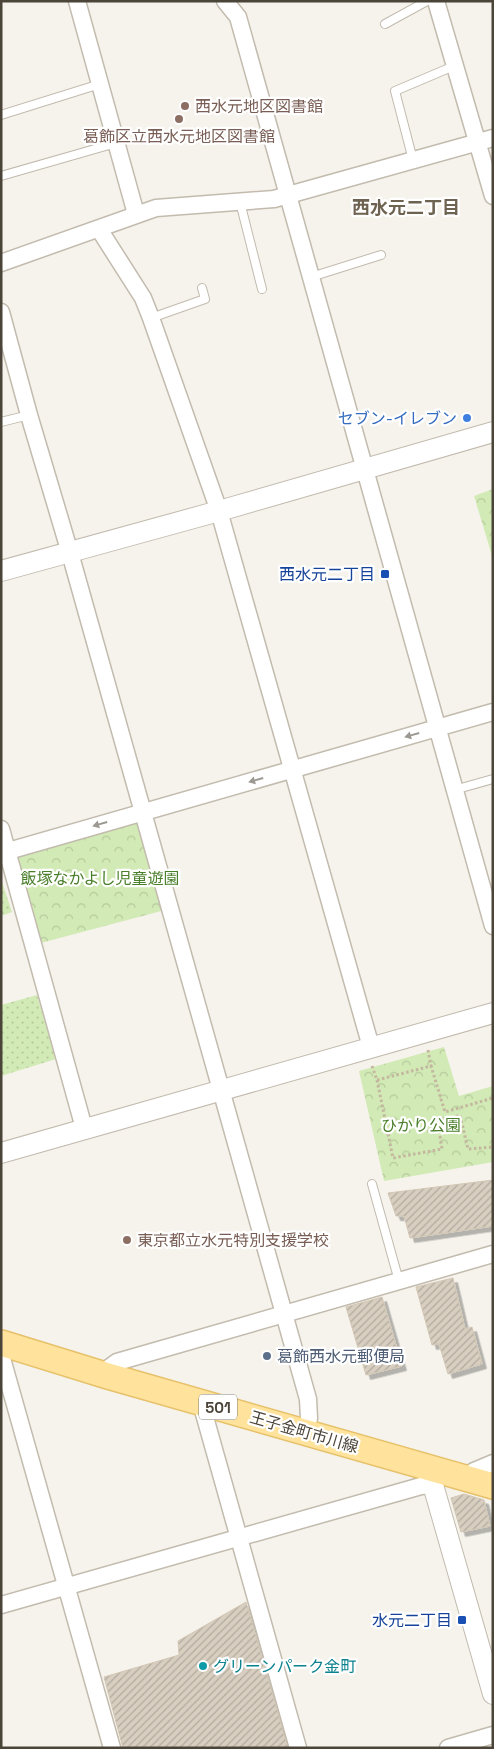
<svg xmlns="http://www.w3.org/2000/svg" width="494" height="1749" viewBox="0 0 494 1749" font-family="'Space Grotesk','Noto Sans JP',sans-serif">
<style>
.grass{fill:url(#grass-dots)}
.park{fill:url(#park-crowns)}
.building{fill:url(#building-hatch);stroke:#d3c7b4;filter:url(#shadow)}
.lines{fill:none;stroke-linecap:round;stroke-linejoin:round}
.service-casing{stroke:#c2bbae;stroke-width:10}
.minor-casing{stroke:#c2bbae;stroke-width:19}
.tertiary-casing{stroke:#c2bbae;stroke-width:22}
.primary-casing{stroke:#e6c16a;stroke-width:28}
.path{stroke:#c4b79f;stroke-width:3;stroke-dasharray:2.5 2.5;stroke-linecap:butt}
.service{stroke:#fff;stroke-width:8}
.minor{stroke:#fff;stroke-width:16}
.tertiary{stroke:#fff;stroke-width:20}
.primary{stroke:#ffe39c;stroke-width:25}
.oneway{fill:#9c9892}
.education-dot{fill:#8d6e63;stroke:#fff;stroke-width:2}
.shop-dot{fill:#3f7fe0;stroke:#fff;stroke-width:2}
.transit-dot{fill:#1a4fb4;stroke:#fff;stroke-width:2}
.service-dot{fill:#5c6f8a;stroke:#fff;stroke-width:2}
.culture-dot{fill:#0f9aa8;stroke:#fff;stroke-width:2}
.labels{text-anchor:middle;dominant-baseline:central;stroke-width:4.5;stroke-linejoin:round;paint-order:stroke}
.shield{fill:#fff;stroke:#817c74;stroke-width:1}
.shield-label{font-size:15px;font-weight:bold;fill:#4b4439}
.education-label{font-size:16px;fill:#785e54;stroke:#fff;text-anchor:start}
.shop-label{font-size:16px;fill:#366cbe;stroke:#fff;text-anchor:end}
.transit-label{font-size:16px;fill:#164399;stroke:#fff;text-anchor:end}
.park-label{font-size:16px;fill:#4a7f2a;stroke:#fff}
.service-label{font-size:16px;fill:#4e5e75;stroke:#fff;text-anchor:start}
.street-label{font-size:16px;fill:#4b4439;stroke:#fff}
.culture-label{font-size:16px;fill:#0d838f;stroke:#fff;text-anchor:start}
.neighbourhood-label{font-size:18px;font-weight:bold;fill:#6e6250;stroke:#fff}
</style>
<defs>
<pattern id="grass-dots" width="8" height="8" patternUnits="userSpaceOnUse" patternTransform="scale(1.25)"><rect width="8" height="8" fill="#d2eab5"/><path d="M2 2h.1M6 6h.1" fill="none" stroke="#b6ca9c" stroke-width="1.8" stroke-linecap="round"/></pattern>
<pattern id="park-crowns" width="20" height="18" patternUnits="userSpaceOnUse" patternTransform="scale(1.25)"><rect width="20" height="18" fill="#d2eab5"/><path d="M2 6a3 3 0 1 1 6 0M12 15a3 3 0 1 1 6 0" fill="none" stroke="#b6ca9c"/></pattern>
<pattern id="building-hatch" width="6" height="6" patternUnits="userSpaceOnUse" patternTransform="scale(1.25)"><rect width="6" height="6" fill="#d8cfc1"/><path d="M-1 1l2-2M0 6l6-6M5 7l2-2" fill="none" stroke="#b1aa9e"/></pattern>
<filter id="shadow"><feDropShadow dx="4.5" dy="4.5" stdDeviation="0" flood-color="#0004"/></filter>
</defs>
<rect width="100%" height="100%" fill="#f6f3ec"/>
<g class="grass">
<path d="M1,879L12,912L1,916Z"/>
<path d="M37,995L56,1059L1,1076V1005Z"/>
</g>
<g class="park">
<path d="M493,489V559L474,496Z"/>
<path d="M139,816L165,910L37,944L12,854Z"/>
<path d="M444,1047L459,1096L493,1086V1162L384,1181L359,1071Z"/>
</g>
<g class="building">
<path d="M493,1180V1226L410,1238L404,1216H396L388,1193Z"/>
<path d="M453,1278L465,1329L472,1327L482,1364L448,1374L439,1344L432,1345L416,1287Z"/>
<path d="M382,1297L402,1366L366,1375L346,1307Z"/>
<path d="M464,1494L484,1500L490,1526L461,1532L451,1498Z"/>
<path d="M246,1602L288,1748H123L104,1677L179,1655L178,1641Z"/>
</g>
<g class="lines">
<g class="service-casing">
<g id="service">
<path d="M385,24L427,1"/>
<path d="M1,115L100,84"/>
<path d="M413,160L395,91L454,66"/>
<path d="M1,176L116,143"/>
<path d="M240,202L262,289"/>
<path d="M311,277L381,255"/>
<path d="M151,318L205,299L202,288"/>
<path d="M1,422L29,415"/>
<path d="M454,790L493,779"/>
<path d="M372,1184L399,1281"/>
</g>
</g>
<g class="minor-casing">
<g id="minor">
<path d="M77,1L136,214"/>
<path d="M225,1L238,17L493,926"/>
<path d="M436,1L493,196"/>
<path d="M99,229L143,298L151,318L219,511L371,1047"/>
<path d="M1,263L156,208L274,199L493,138"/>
<path d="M1,312L29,415L70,553L308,1399L309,1418L306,1433"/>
<path d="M1,829L84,1128"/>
<path d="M1,853L493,712"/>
<path d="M1,1355L112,1748"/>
<path d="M108,1376L110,1367L117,1362L493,1254"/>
<path d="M201,1403L298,1748"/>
<path d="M465,1478L474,1471L493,1463"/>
<path d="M1,1605L421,1486L433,1485"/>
<path d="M448,1748L493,1735"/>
</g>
</g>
<g class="tertiary-casing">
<g id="tertiary">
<path d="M1,571L219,511L493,432"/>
<path d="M1,1153L493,1013"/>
<path d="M435,1470L433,1485L493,1694"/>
</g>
</g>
<g class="primary-casing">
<path id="primary" d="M1,1343L108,1376L493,1486"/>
</g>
<g class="path">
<path d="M428,1050L431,1066"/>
<path d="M372,1066L377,1080L431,1066L445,1112L493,1098"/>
<path d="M377,1080L393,1158L442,1149L438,1123L460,1115L468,1149L493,1147"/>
</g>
<use href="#service" class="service"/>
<use href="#minor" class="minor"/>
<use href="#tertiary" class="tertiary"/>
<use href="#primary" class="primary"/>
</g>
<defs><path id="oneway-solid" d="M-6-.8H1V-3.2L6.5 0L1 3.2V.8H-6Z" transform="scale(1.25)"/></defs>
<g class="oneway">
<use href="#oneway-solid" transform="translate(412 735) rotate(164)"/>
<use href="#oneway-solid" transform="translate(256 780) rotate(164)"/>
<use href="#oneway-solid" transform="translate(100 824) rotate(164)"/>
</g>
<g class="education-dot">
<circle cx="185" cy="106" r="5"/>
<circle cx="179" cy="119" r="5"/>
<circle cx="127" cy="1240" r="5"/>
</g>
<circle class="shop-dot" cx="467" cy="418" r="5"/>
<g class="transit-dot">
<rect x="380" y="569" width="10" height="10" rx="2.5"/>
<rect x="457" y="1615" width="10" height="10" rx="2.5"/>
</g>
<circle class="service-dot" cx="267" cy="1356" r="5"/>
<circle class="culture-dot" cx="203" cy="1666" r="5"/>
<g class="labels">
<rect class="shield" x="199" y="1394.5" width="38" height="25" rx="4"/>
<g class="shield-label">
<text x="218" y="1407">501</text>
</g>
<g class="education-label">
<text x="195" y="106">西水元地区図書館</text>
<text x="179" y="136" text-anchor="middle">葛飾区立西水元地区図書館</text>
<text x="137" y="1240">東京都立水元特別支援学校</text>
</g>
<g class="shop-label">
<text x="457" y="418">セブン-イレブン</text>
</g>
<g class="transit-label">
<text x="375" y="574">西水元二丁目</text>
<text x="452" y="1620">水元二丁目</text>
</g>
<g class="park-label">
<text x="100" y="878">飯塚なかよし児童遊園</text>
<text x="421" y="1125">ひかり公園</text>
</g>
<g class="service-label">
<text x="277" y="1356">葛飾西水元郵便局</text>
</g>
<g class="street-label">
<text transform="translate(304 1432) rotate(16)">王子金町市川線</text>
</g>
<g class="culture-label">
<text x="213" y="1666">グリーンパーク金町</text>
</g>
<g class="neighbourhood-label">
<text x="406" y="207">西水元二丁目</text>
</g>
</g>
<rect width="494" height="1749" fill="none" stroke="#4b4439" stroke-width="5"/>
</svg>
